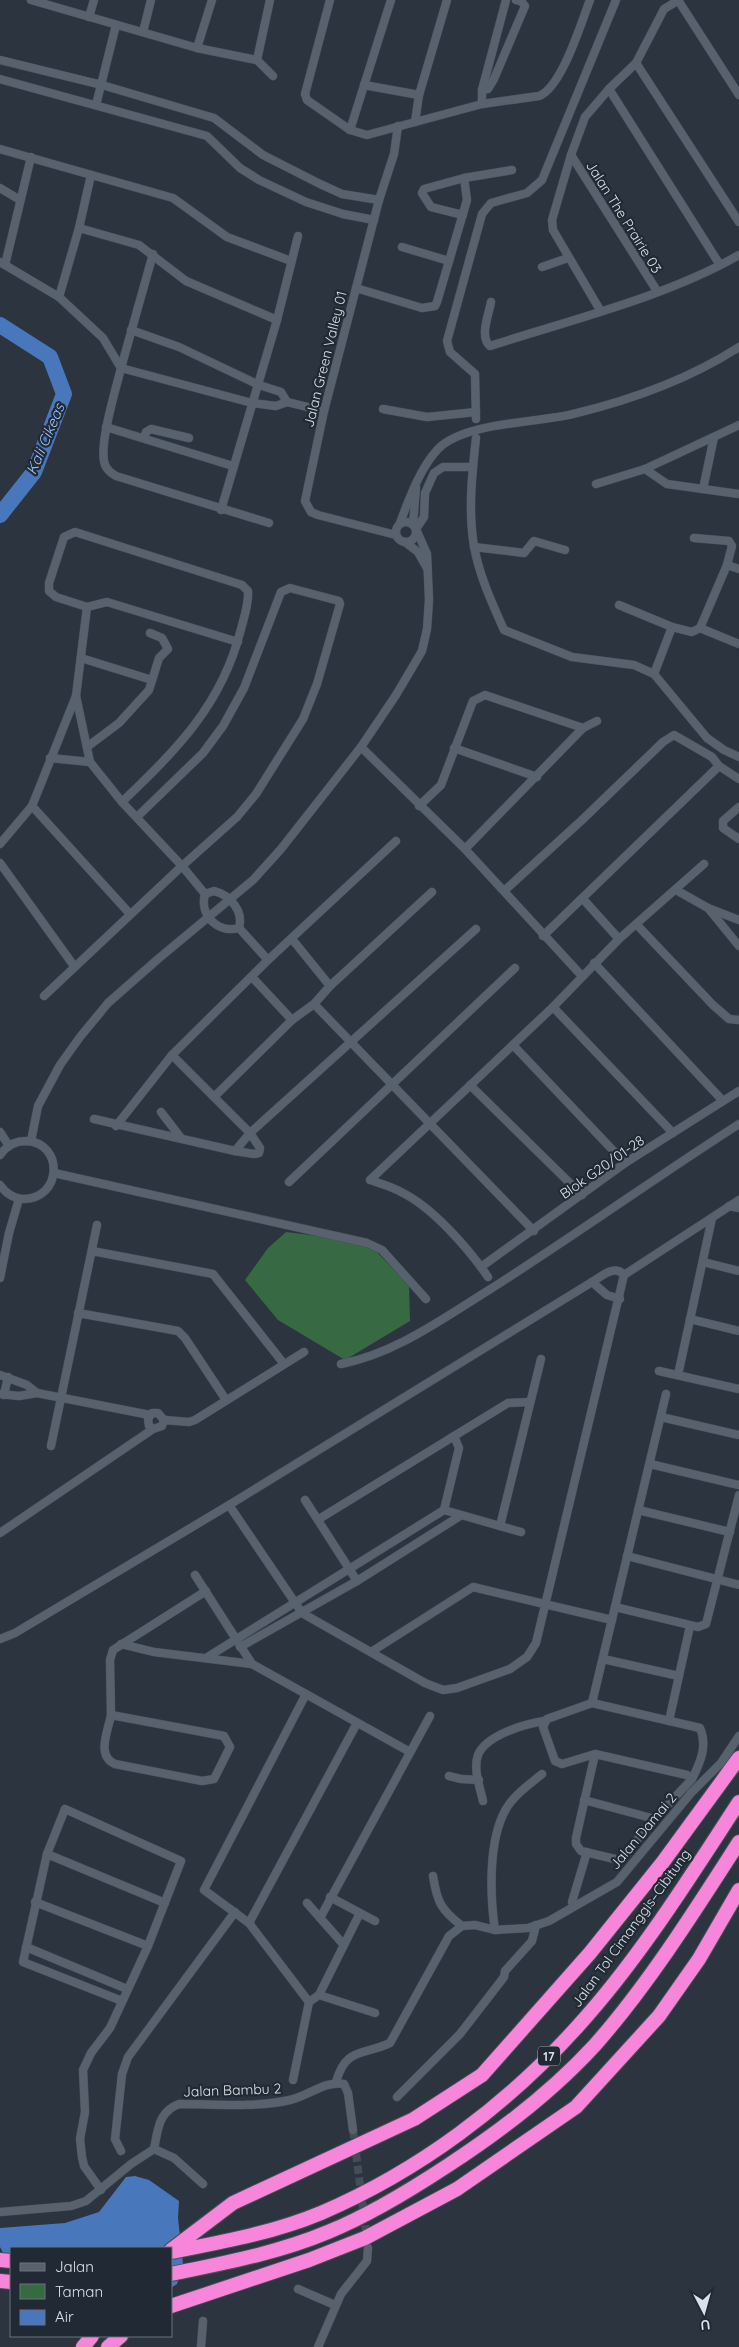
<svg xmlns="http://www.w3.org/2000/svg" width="739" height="2347" viewBox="0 0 739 2347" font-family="Quicksand,sans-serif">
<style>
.green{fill:#376a42}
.water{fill:#4977bc}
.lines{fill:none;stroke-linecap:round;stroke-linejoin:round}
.river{stroke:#4977bc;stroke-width:16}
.minor-tunnel{stroke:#454e58;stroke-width:8;stroke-dasharray:8 4;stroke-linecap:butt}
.minor-casing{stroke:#474f58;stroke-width:9}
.motorway-casing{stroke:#474f58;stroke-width:16}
.minor{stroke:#58626e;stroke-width:8}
.motorway{stroke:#f786da;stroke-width:14}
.labels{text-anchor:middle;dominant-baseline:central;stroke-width:4.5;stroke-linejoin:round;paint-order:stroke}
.shield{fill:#212a34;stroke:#a3aab2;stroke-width:1}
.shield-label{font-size:12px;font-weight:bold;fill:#dbe1e8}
.street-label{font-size:14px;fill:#dbe1e8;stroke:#212a34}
.water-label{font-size:15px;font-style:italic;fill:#9bc0f8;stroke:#212a34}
</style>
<rect width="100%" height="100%" fill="#2b343f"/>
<path class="green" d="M286,1232L367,1242L409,1285L410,1321L345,1360L278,1320L245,1280L268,1248Z"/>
<path class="water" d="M135,2176L149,2180L179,2201L178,2218L183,2264L177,2284L171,2288V2248H11V2269L0,2247V2228L65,2223L99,2212L126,2177Z"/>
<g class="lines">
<path class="river" d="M0,325L50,357L64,394L34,472L0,515"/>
<path class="minor-tunnel" d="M353,2130L367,2239"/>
<g class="minor-casing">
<g id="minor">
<path d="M31,0L197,48L257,60L273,76"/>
<path d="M330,0L305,94L307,100L350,130L367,135L482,104L539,96C562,87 581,23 590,0"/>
<path d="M678,0L739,95"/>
<path d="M89,17L94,0"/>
<path d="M143,32L151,0"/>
<path d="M197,48L212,0"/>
<path d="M0,60L102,85L214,118L263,155L320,184L342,194L379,200"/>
<path d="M257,60L270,0"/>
<path d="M636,63L739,222"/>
<path d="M0,79L207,136L240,168L259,180L306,202L343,214L374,220"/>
<path d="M364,85L419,95"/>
<path d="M609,89L720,265"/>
<path d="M482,90L488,89L494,79L525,6L521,1L516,0"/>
<path d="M482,104V90L506,0"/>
<path d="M96,105L116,25"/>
<path d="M415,122L419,95L447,0"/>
<path d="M350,130L391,0"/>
<path d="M0,149L173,198L227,237L291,261"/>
<path d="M571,155L657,291"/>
<path d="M0,188L20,200"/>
<path d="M463,215L431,207L422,193L424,189L464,178L512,170"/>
<path d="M79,228L139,245L186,281L277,320"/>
<path d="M402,247L449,261"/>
<path d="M153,254L121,368L252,403L276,406L287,402L324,411"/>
<path d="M0,262L59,297L103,338L121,368C116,389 98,446 105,465C107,470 111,473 116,476L269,523"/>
<path d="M5,265L31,157"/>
<path d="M542,267L568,258"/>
<path d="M356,288L422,308L435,306L437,302L467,200L464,178"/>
<path d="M59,297L79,228L91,175"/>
<path d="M491,302C489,314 479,337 490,346C570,320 666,297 739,255"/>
<path d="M600,310L553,230L552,220L571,155L585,117L609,89L636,63L664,9L679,0"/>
<path d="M131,330L179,347L259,385L281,392L287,402"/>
<path d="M383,409L427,417L476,412"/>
<path d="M476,419L475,374L450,352L447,341L482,214L491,203L527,193L542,180L616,0"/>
<path d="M106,427L233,466"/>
<path d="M144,438L146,432L151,429L189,438"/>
<path d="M476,438C472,474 468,511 474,546C479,575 492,603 504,630L572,657L634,665L654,674L707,738L724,750L739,757"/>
<path d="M645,469L667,484L739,494"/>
<path d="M596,484L645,469L739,425"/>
<path d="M703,489L714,437"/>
<path d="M221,510L277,320L298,236"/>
<circle cx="406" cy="532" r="10"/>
<path d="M400,523C409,499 420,468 438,449C464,422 537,423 573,414C631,400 688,380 739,347"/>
<path d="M413,525L416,487"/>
<path d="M396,535L318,515L311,512L305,501L324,411L379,200L394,154L398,126"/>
<path d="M405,542L418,552L427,568"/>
<path d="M474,547L524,553L534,541L565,550"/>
<path d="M727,565L739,569"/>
<path d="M619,605L672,627"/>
<path d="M700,628L739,644"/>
<path d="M81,658L152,680"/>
<path d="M654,674L672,627L692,632L700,628L727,565L732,546L729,541L694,538"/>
<path d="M76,696L90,762L122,802L182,866L205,894"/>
<path d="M87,747L119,723L149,690L159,658L168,649L162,638L150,633"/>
<path d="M361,747L465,849L581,975"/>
<path d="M454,748L537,777"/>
<path d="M50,758L90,762"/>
<path d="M122,802C177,749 222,705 241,629C244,617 249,604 248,591L242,585L75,532L64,537L49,583V591L56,597L87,607L107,602L238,642"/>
<path d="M32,806L130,914"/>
<path d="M419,806L441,785L473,701L485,695L583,728"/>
<path d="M739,807L723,821V828L739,839"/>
<path d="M0,844L32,806L76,696L87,607"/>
<path d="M465,849L583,728L597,721"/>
<path d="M0,863L74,966"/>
<path d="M676,890L708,908L739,920"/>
<path d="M214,891C230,895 244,911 239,928C217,934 199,914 205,894Z"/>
<path d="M504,891L582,820L663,742L674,735L712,757L719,766L739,779"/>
<path d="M583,899L619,939"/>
<path d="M708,908L739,946"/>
<path d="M637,925L713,1005L729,1019L739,1020"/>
<path d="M239,928L268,960"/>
<path d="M543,936L719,766"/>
<path d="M292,939L330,986"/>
<path d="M594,963L723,1101"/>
<path d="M252,977L292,1020"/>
<path d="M44,996L182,866L237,817L256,794L303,719L317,684L340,604L339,601L290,588L281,592L244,688L223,726L203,753L138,816"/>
<path d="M314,1004L534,1231"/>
<path d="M553,1007L673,1133"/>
<path d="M513,1045L625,1163"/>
<path d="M470,1085L582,1195"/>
<path d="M214,1097L292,1020L314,1004L330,986L432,892"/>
<path d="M161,1112L181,1138"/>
<path d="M94,1119L235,1151L254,1154L259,1153L260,1148L250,1133L172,1055"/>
<path d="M116,1126L172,1055L268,960L396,841"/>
<path d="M0,1132L9,1146"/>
<path d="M31,1141L38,1106L60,1065L80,1037L108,1003L158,959L253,880L281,849L361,747L396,695L422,651L427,629L429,600L427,554L416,529L424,517L425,493L434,473L443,467H473"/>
<path d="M235,1151L250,1133L476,929"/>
<path d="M0,1155C6,1146 15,1141 26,1141C64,1142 63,1200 22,1199C13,1198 5,1192 0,1185"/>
<path d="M54,1173L367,1243L382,1250L426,1299"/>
<path d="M289,1182L515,968"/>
<path d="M729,1206L739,1208"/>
<path d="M92,1251L213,1274L284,1364"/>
<path d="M703,1262L739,1271"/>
<path d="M481,1267L625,1163L739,1091"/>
<path d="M624,1275L739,1200"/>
<path d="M488,1277C469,1249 433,1208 403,1193C393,1187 382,1184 370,1180L553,1007L619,939L704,864"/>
<path d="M0,1278L9,1233L19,1199"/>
<path d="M592,1282L607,1295L620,1299"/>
<path d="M78,1313L178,1331L185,1338L226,1400"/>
<path d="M690,1319L739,1331"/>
<path d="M341,1364C396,1353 442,1319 489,1290C574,1236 655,1178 739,1124"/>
<path d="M659,1371L739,1389"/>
<path d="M0,1375L27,1385L37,1393"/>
<path d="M678,1375L712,1218"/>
<path d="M0,1394L19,1396L37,1393L150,1415"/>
<path d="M4,1395L8,1377"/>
<path d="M661,1417L739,1435"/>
<path d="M164,1420L189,1422L195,1420L304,1352"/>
<path d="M454,1436L459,1448L444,1510L521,1532"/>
<path d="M51,1446L97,1225"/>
<path d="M650,1464L739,1485"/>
<path d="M305,1500L357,1581"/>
<path d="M638,1510L730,1532"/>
<path d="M319,1519L508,1403L530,1402"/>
<path d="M500,1526L541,1359"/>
<path d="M0,1533L153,1429L162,1426L164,1420L158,1413H152L148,1419L149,1426L153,1429"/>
<path d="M627,1556L739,1585"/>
<path d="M195,1575L252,1664L410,1752"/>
<path d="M615,1607L698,1627L706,1624L739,1495"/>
<path d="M0,1639L15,1633L229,1505L592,1282C602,1276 615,1264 624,1275L536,1643L527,1657L510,1669L457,1688L443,1690L425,1683L302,1613L229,1505"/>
<path d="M121,1644L154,1652L252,1664"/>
<path d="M240,1647L357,1581L460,1516"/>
<path d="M371,1652L473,1587L612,1620"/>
<path d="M206,1658L444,1510"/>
<path d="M603,1659L679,1676"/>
<path d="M306,1694L204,1890L249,1923L309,2002"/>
<path d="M592,1703L666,1394"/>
<path d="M111,1715L224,1736L230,1747L214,1779L202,1781L115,1764C96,1756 108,1731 111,1715Z"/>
<path d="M111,1715L110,1660L113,1650L206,1591"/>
<path d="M669,1721L690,1626"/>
<path d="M595,1754L576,1838V1844L581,1851L619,1860L624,1858L645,1829L692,1779L687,1775L595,1754L562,1764L555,1761L543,1727L547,1719L592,1703L700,1728C708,1746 700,1763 692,1779"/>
<path d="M449,1776L461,1779L479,1780"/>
<path d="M584,1800L655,1819"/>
<path d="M483,1801C480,1788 473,1769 478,1755C486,1735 525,1724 544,1721"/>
<path d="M47,1854L165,1903"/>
<path d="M433,1876C437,1902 441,1910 462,1926"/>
<path d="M330,1897L375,1921"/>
<path d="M35,1902L148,1946"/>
<path d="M572,1902L587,1852"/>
<path d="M307,1903L343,1944"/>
<path d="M320,1918L430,1716"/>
<path d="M249,1923L357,1723"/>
<path d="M495,1930C490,1896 488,1840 506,1809C514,1795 530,1784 542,1774"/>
<path d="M26,1947L127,1989"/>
<path d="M319,1995L375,2013"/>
<path d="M293,2080L309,2002L319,1995L360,1913"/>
<path d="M336,2082C346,2047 362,2056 390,2043L449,1936L462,1926L475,1925L495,1930L528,1928L549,1921L617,1882L691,1793L721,1763L739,1736"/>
<path d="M397,2097L460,2034L504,1977L505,1971L532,1941L536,1925"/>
<path d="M154,2149L174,2158L203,2184"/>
<path d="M121,2151L115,2139L122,2074L128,2057L235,1912"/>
<path d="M101,2190L84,2166L82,2157L80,2139L85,2112L83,2070L91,2053L110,2028L148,1946L181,1861L65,1809L47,1854L23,1962L122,2001"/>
<path d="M0,2212L71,2206L86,2201L131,2164L154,2149C158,2130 158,2112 179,2104C215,2104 255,2108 290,2100C308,2096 326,2080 344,2084L348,2093L353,2130"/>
<path d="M298,2289L335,2305"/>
<path d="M201,2347L203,2321"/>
<path d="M318,2347L341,2294L367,2261L368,2248"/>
</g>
</g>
<g class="motorway-casing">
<g id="motorway">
<path d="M171,2250L233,2203L414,2119L482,2075L590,1953L663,1862L739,1758"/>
<path d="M171,2252C222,2242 273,2233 321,2213C419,2171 507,2105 578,2026C639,1959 690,1877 739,1802"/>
<path d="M0,2260L11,2261"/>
<path d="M171,2274C224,2263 278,2253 328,2232C370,2215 409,2191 447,2166C501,2131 551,2093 595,2045C648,1985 696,1909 739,1842"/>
<path d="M0,2281L11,2282"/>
<path d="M171,2306L309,2260L365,2238L457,2189L576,2107L659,2016L699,1959L739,1890"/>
<path d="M83,2347L92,2336"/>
<path d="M108,2347L121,2336"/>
</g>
</g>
<use href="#minor" class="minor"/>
<use href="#motorway" class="motorway"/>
</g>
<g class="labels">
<rect class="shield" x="538" y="2046.5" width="22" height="19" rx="4"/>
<g class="shield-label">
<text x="549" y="2056">17</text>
</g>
<g class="street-label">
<text transform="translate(624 217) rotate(58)">Jalan The Prairie 03</text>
<text transform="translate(325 359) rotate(-76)">Jalan Green Valley 01</text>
<text transform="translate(602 1167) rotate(-35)">Blok G20/01-28</text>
<text transform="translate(643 1831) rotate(-50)">Jalan Damai 2</text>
<text transform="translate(631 1928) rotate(-54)">Jalan Tol Cimanggis–Cibitung</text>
<text transform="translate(232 2090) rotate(-2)">Jalan Bambu 2</text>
</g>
<g class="water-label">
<text transform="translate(45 439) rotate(-67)">Kali Cikeas</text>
</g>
</g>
<rect x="10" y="2247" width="162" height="90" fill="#212a34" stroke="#6b737c"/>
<rect x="20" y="2263" width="25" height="8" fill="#58626e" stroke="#6b737c"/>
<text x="55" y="2272" font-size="15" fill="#dbe1e8">Jalan</text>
<rect x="20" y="2284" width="25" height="15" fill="#376a42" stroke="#6b737c"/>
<text x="55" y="2297" font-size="15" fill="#dbe1e8">Taman</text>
<rect x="20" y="2310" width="25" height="15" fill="#4977bc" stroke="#6b737c"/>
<text x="55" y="2322" font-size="15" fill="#dbe1e8">Air</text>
<g transform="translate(704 2312) rotate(174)" stroke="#212a34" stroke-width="4" paint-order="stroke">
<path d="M0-4L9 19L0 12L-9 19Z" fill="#dbe1e8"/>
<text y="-8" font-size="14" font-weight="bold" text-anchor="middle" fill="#dbe1e8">U</text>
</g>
</svg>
